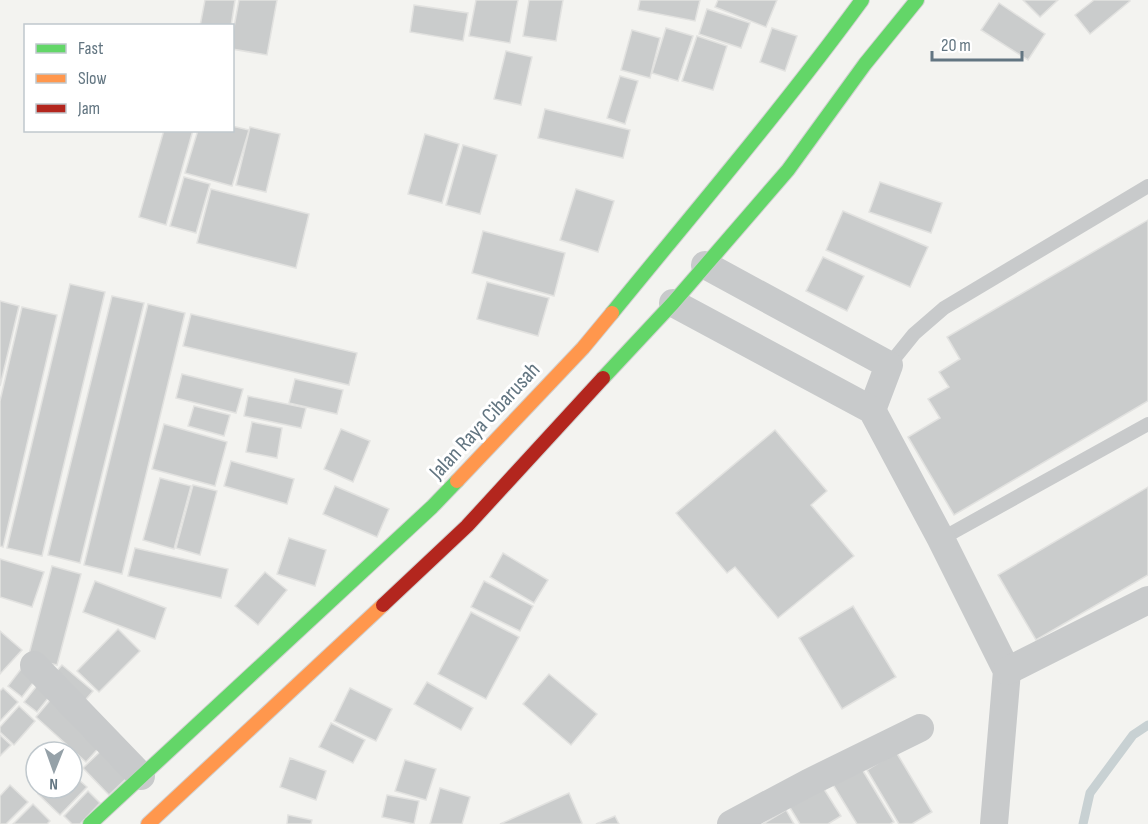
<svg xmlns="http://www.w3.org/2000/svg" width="1148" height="824" viewBox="0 0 1148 824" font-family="'Sofia Sans Condensed',sans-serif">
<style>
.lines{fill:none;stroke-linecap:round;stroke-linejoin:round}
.stream{stroke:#c8d1d3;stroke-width:9}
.building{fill:#cacccc;stroke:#e2e2e0;stroke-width:1.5}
.fast-casing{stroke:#d0d0d0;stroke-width:16}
.slow-casing{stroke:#d0d0d0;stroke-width:16}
.jam-casing{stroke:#d0d0d0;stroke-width:16}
.lane{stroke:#c8cacb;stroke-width:14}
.street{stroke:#c8cacb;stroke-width:28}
.fast{stroke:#63d668;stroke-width:14}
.slow{stroke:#ff974d;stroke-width:14}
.jam{stroke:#b3261e;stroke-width:14}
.labels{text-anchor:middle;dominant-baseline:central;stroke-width:6;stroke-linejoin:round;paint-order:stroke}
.street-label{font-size:22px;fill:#627581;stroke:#fff}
</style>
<rect width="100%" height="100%" fill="#f3f3f0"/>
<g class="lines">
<path class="stream" d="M1083,824L1090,793L1133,735L1148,725"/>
</g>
<g class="building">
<path d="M205,0H235L231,26H200Z"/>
<path d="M239,0H277L267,55L232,49V38Z"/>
<path d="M476,0H518L510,43L469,36Z"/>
<path d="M529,0H563L556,41L523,36Z"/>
<path d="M640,0H700L695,21L638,10Z"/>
<path d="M718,0H777L766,27L715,7Z"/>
<path d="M1023,0H1058L1040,17Z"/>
<path d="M1094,0H1129L1130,1L1090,34L1075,15Z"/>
<path d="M999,3L1045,34L1028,60L981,30Z"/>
<path d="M414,5L468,13L463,41L410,32Z"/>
<path d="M707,9L750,23L741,48L699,34Z"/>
<path d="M666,28L693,36L678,81L652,73Z"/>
<path d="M772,28L797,36L785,71L760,62Z"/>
<path d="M632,30L660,38L650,78L621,70Z"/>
<path d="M697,36L727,46L713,90L682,81Z"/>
<path d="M506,51L532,57L521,105L494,99Z"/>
<path d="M620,76L638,81L625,124L607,118Z"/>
<path d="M545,109L630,130L623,158L538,138Z"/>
<path d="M232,126L249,130L232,186L185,173L198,130H232Z"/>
<path d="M250,127L280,134L266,192L236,185Z"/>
<path d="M164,130H193L166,225L139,217Z"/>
<path d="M425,134L459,144L442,203L408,194Z"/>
<path d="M463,145L497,155L480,214L446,205Z"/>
<path d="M184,177L210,184L196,233L170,226Z"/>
<path d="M880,182L942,203L931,233L869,212Z"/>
<path d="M211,189L309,214L296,268L197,243Z"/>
<path d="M576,189L614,201L598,252L560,240Z"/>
<path d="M843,211L928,247L910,287L826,250Z"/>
<path d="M1148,220V401L954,515L908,437L940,418L928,399L949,387L939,372L960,359L947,337Z"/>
<path d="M483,231L565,253L554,296L472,273Z"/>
<path d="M823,257L864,276L847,311L806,291Z"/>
<path d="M487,282L549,298L538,336L477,319Z"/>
<path d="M70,284L105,292L42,556L7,548Z"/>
<path d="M112,296L144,303L80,563L48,555Z"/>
<path d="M0,301L19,306L0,386Z"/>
<path d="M148,304L185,313L122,574L84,565Z"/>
<path d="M22,307L57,315L3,547L0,546V401Z"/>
<path d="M191,314L357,353L349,385L183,346Z"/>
<path d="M182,374L243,389L236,413L176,398Z"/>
<path d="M295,379L343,390L337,414L289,403Z"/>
<path d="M248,396L306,408L301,428L244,416Z"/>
<path d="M194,406L230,415L224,436L188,426Z"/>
<path d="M252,422L282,428L277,458L246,452Z"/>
<path d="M164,424L227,442L215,486L152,469Z"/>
<path d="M341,429L370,441L353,482L324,469Z"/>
<path d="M775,430L827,491L811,505L854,556L778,618L735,567L727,573L676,513Z"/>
<path d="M231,461L294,479L287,504L224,486Z"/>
<path d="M160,478L191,486L174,549L143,540Z"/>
<path d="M193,485L217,491L200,555L176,548Z"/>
<path d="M335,486L389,509L377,537L323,514Z"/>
<path d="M1148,487V575L1036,640L998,575Z"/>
<path d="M289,538L326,550L315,586L277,574Z"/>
<path d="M135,548L228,569L221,598L128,576Z"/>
<path d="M503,553L548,580L534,603L490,577Z"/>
<path d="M0,559L44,572L32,607L0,597Z"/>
<path d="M52,566L81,574L57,665L28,658Z"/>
<path d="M265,572L287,590L258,625L235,606Z"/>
<path d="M95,581L166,608L155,639L83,612Z"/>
<path d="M484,581L533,606L520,631L471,607Z"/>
<path d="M853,606L896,677L842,709L799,638Z"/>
<path d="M471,612L519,637L486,699L438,674Z"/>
<path d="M118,629L140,651L99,692L77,671Z"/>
<path d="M0,631L22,650L0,674Z"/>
<path d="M62,665L93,691L81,705L50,679Z"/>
<path d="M21,669L36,679L22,697L8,686Z"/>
<path d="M549,674L597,714L571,745L523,704Z"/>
<path d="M40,682L53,692L37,712L24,702Z"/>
<path d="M427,682L473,708L461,730L414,704Z"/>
<path d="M3,688L18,702L0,721V691Z"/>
<path d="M350,688L392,709L376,741L334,721Z"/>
<path d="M52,698L103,743L86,762L36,717Z"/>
<path d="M19,706L35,721L14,745L0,732V727Z"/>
<path d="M331,723L365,740L353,763L319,747Z"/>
<path d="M0,735L11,745L0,756Z"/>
<path d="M103,749L129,776L109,795L83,768Z"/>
<path d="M896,752L932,812L912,824H899L867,770Z"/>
<path d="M290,758L326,771L316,800L280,787Z"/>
<path d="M405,760L436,769L426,800L395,791Z"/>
<path d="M860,766L894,822L890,824H857L832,783Z"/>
<path d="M72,774L87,787L60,815L38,794L44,788H72Z"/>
<path d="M10,785L28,802L6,824H0V796Z"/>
<path d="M822,786L841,816L828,824H800L789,806Z"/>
<path d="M440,788L470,797L462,824H430Z"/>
<path d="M88,791L100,803L80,824H72L64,816Z"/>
<path d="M569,793L582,823L580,824H500Z"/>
<path d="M387,795L419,801L414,824L382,817Z"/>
<path d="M33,804L50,821L47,824H13Z"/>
<path d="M786,810L794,824H763Z"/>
<path d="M288,815L312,820L311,824H287Z"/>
<path d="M615,816L619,824H596Z"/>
</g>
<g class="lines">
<g class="fast-casing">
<g id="fast">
<path d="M612,313C696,210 783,108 862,0"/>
<path d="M603,378L673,303L788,170L865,64L917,0"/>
<path d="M90,824L432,507L457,481"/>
</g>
</g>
<g class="slow-casing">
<g id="slow">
<path d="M457,481L583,348L612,313"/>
<path d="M148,824L383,605"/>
</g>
</g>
<g class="jam-casing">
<path id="jam" d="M383,605L467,526L603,378"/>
</g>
<g class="lane">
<path d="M889,365L914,334L944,308L1148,186"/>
<path d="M941,539L1148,424"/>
</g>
<g class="street">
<path d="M705,265L889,365L872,410"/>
<path d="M673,303L872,410L941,539L1007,671L994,824"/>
<path d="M34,665L141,776"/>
<path d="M1007,671L1148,600"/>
<path d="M731,824L808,783L920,728"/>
</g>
<use href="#fast" class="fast"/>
<use href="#slow" class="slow"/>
<use href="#jam" class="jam"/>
</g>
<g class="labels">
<g class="street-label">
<text transform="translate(485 421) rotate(-47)">Jalan Raya Cibarusah</text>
</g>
</g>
<rect x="24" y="24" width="210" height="108" fill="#ffffff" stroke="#c0c8cd" stroke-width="1.5"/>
<rect x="36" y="44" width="30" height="9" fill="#63d668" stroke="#c0c8cd" stroke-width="1.5"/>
<text x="78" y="54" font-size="18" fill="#627581">Fast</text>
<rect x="36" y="74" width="30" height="9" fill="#ff974d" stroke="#c0c8cd" stroke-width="1.5"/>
<text x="78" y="84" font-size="18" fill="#627581">Slow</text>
<rect x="36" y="104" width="30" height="9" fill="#b3261e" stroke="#c0c8cd" stroke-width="1.5"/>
<text x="78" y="114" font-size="18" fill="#627581">Jam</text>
<g transform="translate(54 770) rotate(181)"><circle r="28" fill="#ffffff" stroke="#c0c8cd" stroke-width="1.5"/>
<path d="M0-4.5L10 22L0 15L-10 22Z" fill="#95a1a8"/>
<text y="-9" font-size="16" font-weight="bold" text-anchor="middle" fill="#627581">N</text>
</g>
<path d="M932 51v9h90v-9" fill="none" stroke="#627581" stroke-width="3"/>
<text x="941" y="51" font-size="18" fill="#627581" stroke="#ffffff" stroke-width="4.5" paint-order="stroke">20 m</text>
</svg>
